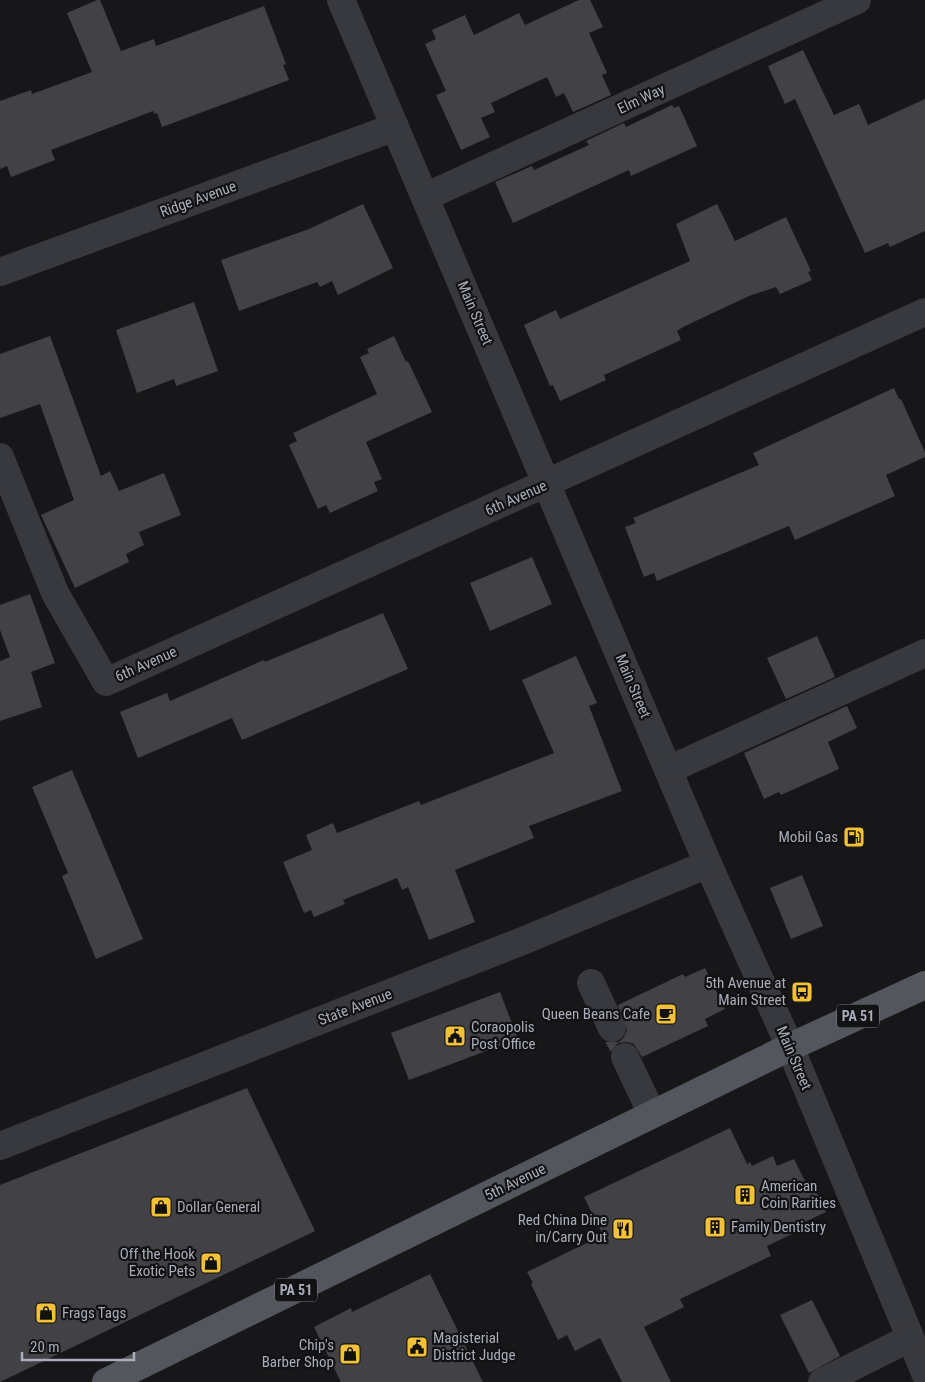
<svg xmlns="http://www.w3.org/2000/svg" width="925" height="1382" viewBox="0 0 925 1382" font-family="'Roboto Condensed',sans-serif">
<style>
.building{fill:#424246}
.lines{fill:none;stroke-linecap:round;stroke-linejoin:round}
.minor{stroke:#38393e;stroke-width:28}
.major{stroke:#54565d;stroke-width:28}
.labels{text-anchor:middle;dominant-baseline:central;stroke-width:4.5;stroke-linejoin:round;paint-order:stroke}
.shield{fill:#121214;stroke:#7c7e88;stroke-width:1}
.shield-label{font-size:14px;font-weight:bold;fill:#a9adb9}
.street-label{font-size:15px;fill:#a9adb9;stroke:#121214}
.poi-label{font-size:15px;fill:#a9adb9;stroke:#121214;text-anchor:end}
</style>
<rect width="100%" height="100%" fill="#171719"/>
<g class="building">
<path d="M97,0H100L121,51L154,39L156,46L264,6L286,64L283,65L289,80L162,127L157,113L155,114L153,111L51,150L55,160L11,177L7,166L0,169V101L31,90L32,94L92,72L67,13Z"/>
<path d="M579,0H590L603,27L589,33L607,73L602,75L611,95L573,112L564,93L556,97L547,77L491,103L495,112L481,118L490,137L461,150L436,95L446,91L425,44L436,39L432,30L465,15L474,35L519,13L525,25Z"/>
<path d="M803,50L834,115L859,104L868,125L925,99V231L890,247L888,243L865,253L795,99L785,104L768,66Z"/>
<path d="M672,105L674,108L679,106L697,146L631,176L629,170L513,223L495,182L532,166L534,170L589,145L586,141L624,123L626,127Z"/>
<path d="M363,204L393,268L338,295L332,281L320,287L317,282L239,311L221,260L309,229Z"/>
<path d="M717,204L735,241L786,217L811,271L808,272L812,280L780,294L776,287L749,296L683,327L677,331L681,340L604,375L606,380L560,401L553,385L550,386L524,325L556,310L560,319L690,261L676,224Z"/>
<path d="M194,302L218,371L176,386L174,379L137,393L116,330Z"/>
<path d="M50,336L101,476L110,471L119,491L164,473L181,515L139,532L144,545L126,554L129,562L75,588L41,515L74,500L40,404L0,418V354Z"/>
<path d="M394,336L406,362L408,361L432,412L366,442L382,479L374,482L378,491L330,513L326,505L318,509L289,445L297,441L293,433L377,394L360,357L369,353L367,349Z"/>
<path d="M894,388L899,399H901L925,452V457L886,475L895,496L795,540L789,526L657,581L654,573L644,577L625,527L636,523L633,518L759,465L753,453Z"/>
<path d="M532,557L552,604L490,631L470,583Z"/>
<path d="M30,594L55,663L31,672L42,707L0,721V661L10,657L0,630V605Z"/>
<path d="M383,613L408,669L242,740L232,718L138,758L120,712L167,693L170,701L264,660L265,662Z"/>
<path d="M817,636L835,677L786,699L767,658Z"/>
<path d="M576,656L597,703L589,706L622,791L529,826L534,838L455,870L475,922L429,940L408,887L402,890L397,878L343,900L345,904L314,917L311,910L304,913L283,862L312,850L306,835L333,823L337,833L419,801L421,805L554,753L522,680Z"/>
<path d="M847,706L857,728L828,742L839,769L781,795L779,792L764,799L744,753Z"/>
<path d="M72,770L143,939L96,959L62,876L68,873L32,787Z"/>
<path d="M802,875L823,926L791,939L770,888Z"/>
<path d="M705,968L725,1009L705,1019L708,1026L642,1057L634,1044L627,1042L618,1043L611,1052L605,1042H619L624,1037L627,1030L618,1005L683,974L685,977Z"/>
<path d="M500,992L518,1039L409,1080L391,1033Z"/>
<path d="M247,1088L315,1231L0,1382V1185Z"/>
<path d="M730,1128L747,1164L750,1162L752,1166L773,1156L777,1166L794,1159L807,1185L812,1183L826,1212L805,1222L807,1227L767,1246L771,1256L680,1299L684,1307L644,1327L671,1382H622L600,1338L575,1351L567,1335L558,1340L531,1284L533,1283L527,1272L603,1235L584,1197Z"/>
<path d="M430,1274L483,1382H341L314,1327L351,1308L352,1312Z"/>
<path d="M812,1300L840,1356L809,1373L780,1315Z"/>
</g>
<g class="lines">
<g class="minor">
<path d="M341,0L708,864L790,1047L925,1373"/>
<path d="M425,197L857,0"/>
<path d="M0,272L395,127"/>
<path d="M0,457L55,593L106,682L925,312"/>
<path d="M668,770L925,653"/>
<path d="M591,983L612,1028"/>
<path d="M625,1057L652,1114"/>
<path d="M0,1146L525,940L708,864"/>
<path d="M822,1382L910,1338"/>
</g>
<path class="major" d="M106,1382L790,1047L925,985"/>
</g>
<defs>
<g id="fuel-square" transform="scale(1.125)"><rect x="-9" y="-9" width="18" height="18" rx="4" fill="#f2c137" stroke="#121214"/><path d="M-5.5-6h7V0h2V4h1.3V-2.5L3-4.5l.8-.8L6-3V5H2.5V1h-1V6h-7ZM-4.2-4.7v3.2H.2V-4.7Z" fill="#111"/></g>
<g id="bus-square" transform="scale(1.125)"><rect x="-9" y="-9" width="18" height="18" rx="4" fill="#f2c137" stroke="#121214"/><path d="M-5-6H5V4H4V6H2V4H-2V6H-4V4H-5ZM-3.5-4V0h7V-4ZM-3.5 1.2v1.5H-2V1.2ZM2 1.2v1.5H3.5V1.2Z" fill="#111"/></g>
<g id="cafe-square" transform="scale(1.125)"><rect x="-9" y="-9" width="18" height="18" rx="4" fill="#f2c137" stroke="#121214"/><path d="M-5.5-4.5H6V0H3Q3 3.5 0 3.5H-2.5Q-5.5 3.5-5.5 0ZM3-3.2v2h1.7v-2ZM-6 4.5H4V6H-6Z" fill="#111"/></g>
<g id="civic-square" transform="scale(1.125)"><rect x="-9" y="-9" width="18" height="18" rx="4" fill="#f2c137" stroke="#121214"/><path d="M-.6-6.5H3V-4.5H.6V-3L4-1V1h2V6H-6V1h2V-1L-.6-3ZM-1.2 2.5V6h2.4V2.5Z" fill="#111"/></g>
<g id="building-square" transform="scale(1.125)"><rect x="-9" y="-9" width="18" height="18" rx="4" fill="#f2c137" stroke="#121214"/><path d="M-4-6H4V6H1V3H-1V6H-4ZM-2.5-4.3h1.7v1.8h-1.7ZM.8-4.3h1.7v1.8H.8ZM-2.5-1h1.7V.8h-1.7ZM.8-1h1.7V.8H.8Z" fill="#111"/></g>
<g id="shop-square" transform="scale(1.125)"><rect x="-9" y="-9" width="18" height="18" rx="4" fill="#f2c137" stroke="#121214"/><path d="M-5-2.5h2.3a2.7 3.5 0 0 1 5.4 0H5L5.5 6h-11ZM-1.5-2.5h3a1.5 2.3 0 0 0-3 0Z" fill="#111"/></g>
<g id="restaurant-square" transform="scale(1.125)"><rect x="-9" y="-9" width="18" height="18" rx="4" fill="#f2c137" stroke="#121214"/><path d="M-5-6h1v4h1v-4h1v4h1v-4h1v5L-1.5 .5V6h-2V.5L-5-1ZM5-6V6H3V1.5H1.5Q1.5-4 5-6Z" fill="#111"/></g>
</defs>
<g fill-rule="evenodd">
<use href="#fuel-square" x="854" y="837"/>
<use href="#bus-square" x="802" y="992"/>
<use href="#cafe-square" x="666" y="1014"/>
<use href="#civic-square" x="455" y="1036"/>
<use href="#building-square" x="745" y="1195"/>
<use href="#shop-square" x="161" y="1207"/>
<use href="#building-square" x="715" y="1227"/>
<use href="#restaurant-square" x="623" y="1229"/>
<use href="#shop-square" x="211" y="1263"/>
<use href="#shop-square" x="46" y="1313"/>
<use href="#civic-square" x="417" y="1347"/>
<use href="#shop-square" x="350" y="1354"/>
</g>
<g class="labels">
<g class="shield">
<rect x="837" y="1004.5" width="42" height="23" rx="4"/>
<rect x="275" y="1278.5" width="42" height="23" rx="4"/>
</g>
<g class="shield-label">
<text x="858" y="1016">PA 51</text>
<text x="296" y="1290">PA 51</text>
</g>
<g class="street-label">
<text transform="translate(641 99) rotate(-25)">Elm Way</text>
<text transform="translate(198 199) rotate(-20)">Ridge Avenue</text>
<text transform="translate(475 313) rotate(67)">Main Street</text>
<text transform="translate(516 498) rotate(-24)">6th Avenue</text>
<text transform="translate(146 664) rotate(-24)">6th Avenue</text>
<text transform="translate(633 686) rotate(67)">Main Street</text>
<text transform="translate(355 1007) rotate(-21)">State Avenue</text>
<text transform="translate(794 1058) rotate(67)">Main Street</text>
<text transform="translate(515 1182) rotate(-26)">5th Avenue</text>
</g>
<g class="poi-label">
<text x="838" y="837">Mobil Gas</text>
<text x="786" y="983">5th Avenue at<tspan x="786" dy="17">Main Street</tspan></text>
<text x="650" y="1014">Queen Beans Cafe</text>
<text x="471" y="1027" text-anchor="start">Coraopolis<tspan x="471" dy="17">Post Office</tspan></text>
<text x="761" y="1186" text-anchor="start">American<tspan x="761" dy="17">Coin Rarities</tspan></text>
<text x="177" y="1207" text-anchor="start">Dollar General</text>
<text x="607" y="1220">Red China Dine<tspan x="607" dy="17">in/Carry Out</tspan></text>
<text x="731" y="1227" text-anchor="start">Family Dentistry</text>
<text x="195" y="1254">Off the Hook<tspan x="195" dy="17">Exotic Pets</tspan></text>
<text x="62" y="1313" text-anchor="start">Frags Tags</text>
<text x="433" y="1338" text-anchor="start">Magisterial<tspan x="433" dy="17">District Judge</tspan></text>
<text x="334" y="1345">Chip's<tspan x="334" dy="17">Barber Shop</tspan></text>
</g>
</g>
<path d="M22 1352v8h112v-8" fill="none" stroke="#a9adb9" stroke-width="2.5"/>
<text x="30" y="1352" font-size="15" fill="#a9adb9" stroke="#121214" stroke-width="4" paint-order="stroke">20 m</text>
</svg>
